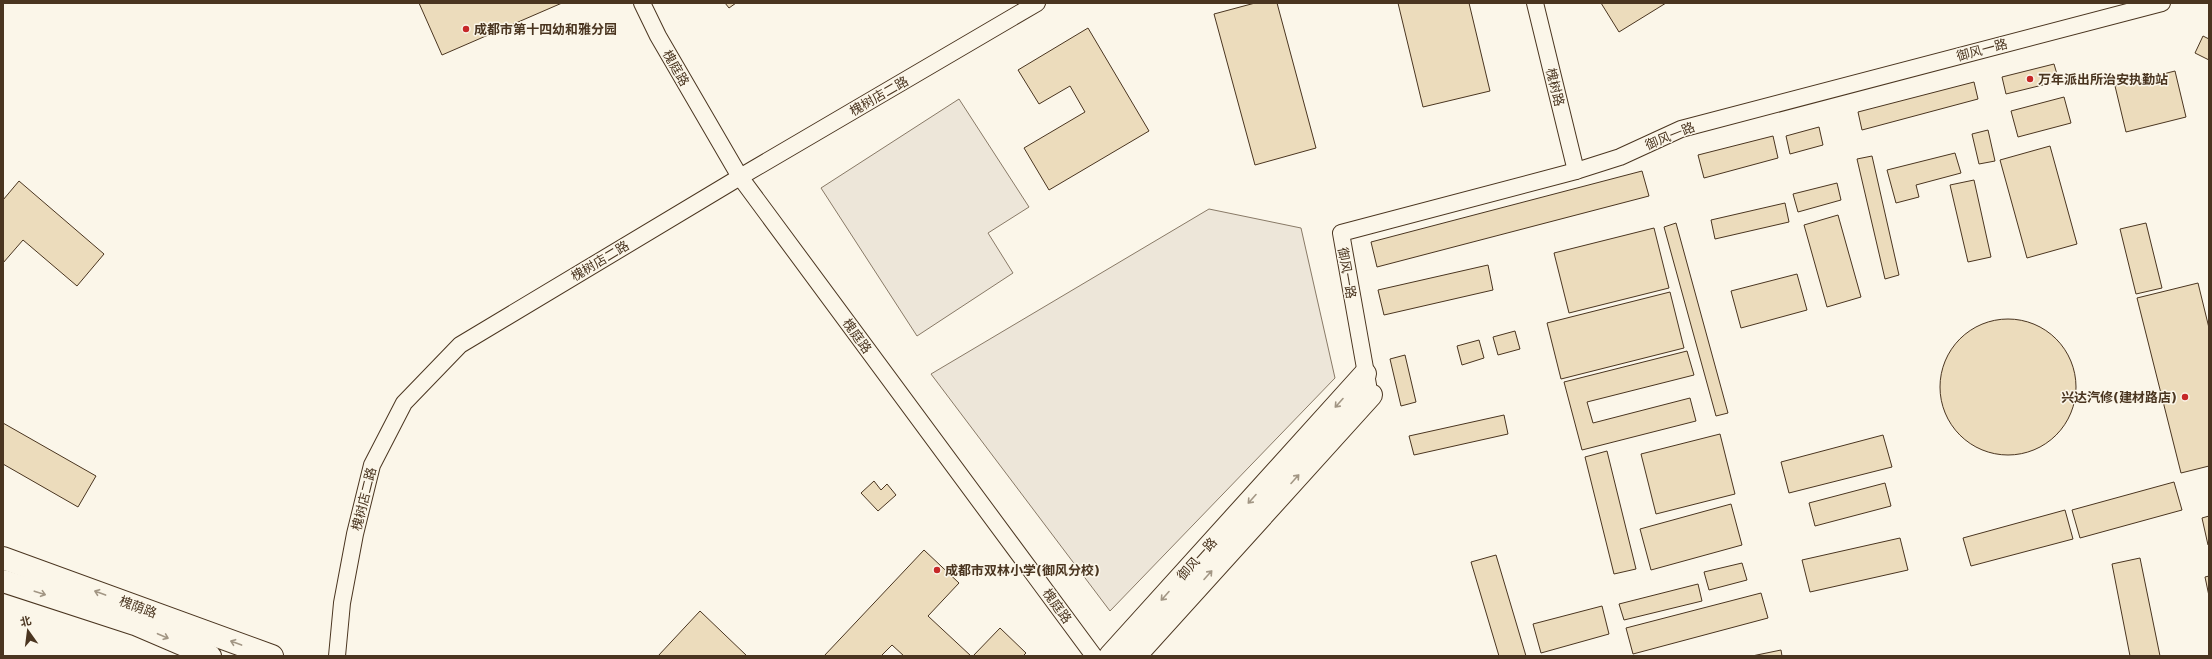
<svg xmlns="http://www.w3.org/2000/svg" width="2212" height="659" viewBox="0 0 2212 659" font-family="'DejaVu Sans','Noto Sans SC',sans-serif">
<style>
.green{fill:#ede6d9;stroke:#887966}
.building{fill:#ecdcbc;stroke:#4a3520}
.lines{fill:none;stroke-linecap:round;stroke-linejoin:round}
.street-casing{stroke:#4a3520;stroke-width:18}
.secondary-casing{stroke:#4a3520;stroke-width:24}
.street{stroke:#fbf6e9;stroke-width:16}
.secondary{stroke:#fbf6e9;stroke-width:22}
.oneway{stroke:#a29684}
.poi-dot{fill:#c62828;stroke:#fbf6e9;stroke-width:1.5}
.labels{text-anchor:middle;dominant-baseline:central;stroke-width:3;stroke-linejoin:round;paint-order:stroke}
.poi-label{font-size:13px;font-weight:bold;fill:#4a3520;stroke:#fbf6e9;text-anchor:start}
.street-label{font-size:13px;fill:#4a3520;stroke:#fbf6e9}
</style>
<rect width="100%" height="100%" fill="#fbf6e9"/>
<g class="green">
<path d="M959,99L1029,207L988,233L1013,273L917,336L821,188Z"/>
<path d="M1209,209L1301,228L1335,378L1110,611L931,374Z"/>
</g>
<g class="building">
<path d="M419,3H562L442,55Z"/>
<path d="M725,3H736L729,8Z"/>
<path d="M1255,3H1277L1316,148L1255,165L1214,14Z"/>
<path d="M1398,3H1469L1490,91L1423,107Z"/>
<path d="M1601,3H1666L1619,32Z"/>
<path d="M1088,28L1149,131L1049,190L1024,148L1085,112L1070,86L1039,104L1018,70Z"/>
<path d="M2203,36L2209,39V60L2195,53Z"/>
<path d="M2054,64L2059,81L2006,94L2002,77Z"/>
<path d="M2175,71L2186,117L2126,132L2115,86Z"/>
<path d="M1974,82L1978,99L1862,130L1858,112Z"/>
<path d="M2064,97L2071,123L2018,137L2011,111Z"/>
<path d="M1819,127L1823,145L1790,154L1786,136Z"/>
<path d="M1988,130L1995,161L1979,164L1972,134Z"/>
<path d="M1773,136L1778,158L1704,178L1698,155Z"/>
<path d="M2050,146L2077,244L2027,258L2000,160Z"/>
<path d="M1955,153L1961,173L1916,185L1919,197L1896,203L1887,170Z"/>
<path d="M1872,156L1899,275L1885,279L1857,159Z"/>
<path d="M1642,171L1649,196L1377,267L1371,242Z"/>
<path d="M1974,180L1991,257L1968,262L1950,185Z"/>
<path d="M19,181L104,254L77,286L23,240L3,263V200Z"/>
<path d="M1837,183L1841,200L1798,212L1793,194Z"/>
<path d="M1785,203L1789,222L1715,239L1711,220Z"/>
<path d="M1838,215L1861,297L1827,307L1804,225Z"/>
<path d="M1676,223L1728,413L1716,416L1664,227Z"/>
<path d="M2146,223L2162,288L2136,294L2120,229Z"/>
<path d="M1654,228L1669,288L1569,313L1554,253Z"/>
<path d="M1488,265L1493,290L1384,315L1378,290Z"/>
<path d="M1797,274L1807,310L1741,328L1731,291Z"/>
<path d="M2198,283L2209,328V466L2181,473L2137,298Z"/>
<path d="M1670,292L1684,348L1561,379L1547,323Z"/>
<circle cx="2008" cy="387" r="68"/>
<path d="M1515,331L1520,349L1498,355L1493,337Z"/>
<path d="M1479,340L1484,358L1462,365L1457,346Z"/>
<path d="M1687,351L1694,375L1587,402L1593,423L1690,398L1696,421L1582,450L1564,382Z"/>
<path d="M1405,355L1416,402L1401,406L1390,359Z"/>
<path d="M1504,415L1508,434L1414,455L1409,436Z"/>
<path d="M3,423L96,476L78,507L3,464Z"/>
<path d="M1720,434L1735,494L1656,514L1641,454Z"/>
<path d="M1883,435L1892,467L1789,493L1781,462Z"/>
<path d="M1607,451L1636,569L1614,574L1585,457Z"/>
<path d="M874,481L881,490L887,484L896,495L878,511L861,493Z"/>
<path d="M2174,482L2182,510L2080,538L2072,510Z"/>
<path d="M1885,483L1891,506L1815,526L1809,503Z"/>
<path d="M1731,504L1742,545L1651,570L1640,529Z"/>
<path d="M2065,510L2073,539L1971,566L1963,538Z"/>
<path d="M2209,516V545H2208L2202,518Z"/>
<path d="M1900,538L1908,570L1810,592L1802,560Z"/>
<path d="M924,550L959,583L928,616L971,656H904L892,645L881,656H824Z"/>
<path d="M1496,555L1526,656H1499L1471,562Z"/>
<path d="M2140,558L2160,656H2130L2112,564Z"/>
<path d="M1742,563L1747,580L1709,590L1704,572Z"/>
<path d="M2209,576V596L2205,577Z"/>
<path d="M1698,584L1702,601L1624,620L1619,604Z"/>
<path d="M1761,593L1768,618L1633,654L1626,628Z"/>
<path d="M1602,606L1609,634L1541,653L1533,624Z"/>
<path d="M700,611L747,656H658Z"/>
<path d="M1000,628L1026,653L1023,656H973Z"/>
<path d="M1781,650L1782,656H1752Z"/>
</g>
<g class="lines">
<g class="street-casing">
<g id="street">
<path d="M642,3L658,36L740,177L1094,656"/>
<path d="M1535,3L1576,171"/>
<path d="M1368,385L1341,233L1576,171L1620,157L1681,129L2162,3"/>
<path d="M337,656L342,603L355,534L372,465L404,403L460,345L740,177L1037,3"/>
</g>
</g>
<g class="secondary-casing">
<g id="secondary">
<path d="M3,558L272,656"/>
<path d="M3,581L135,624L210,656"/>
<path d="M1110,656L1365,374"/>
<path d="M1135,656L1371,395"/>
</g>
</g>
<use href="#street" class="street"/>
<use href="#secondary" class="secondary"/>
</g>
<defs><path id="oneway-shaft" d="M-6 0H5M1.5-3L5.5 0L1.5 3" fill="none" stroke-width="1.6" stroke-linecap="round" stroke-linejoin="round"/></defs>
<g class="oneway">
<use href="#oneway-shaft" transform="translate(1339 403) rotate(132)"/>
<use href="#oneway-shaft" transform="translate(1295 479) rotate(-48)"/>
<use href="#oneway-shaft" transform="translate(1252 499) rotate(132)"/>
<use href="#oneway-shaft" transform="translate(1208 575) rotate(-48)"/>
<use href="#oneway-shaft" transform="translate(40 593) rotate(18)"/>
<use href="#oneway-shaft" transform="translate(100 593) rotate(-160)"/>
<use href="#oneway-shaft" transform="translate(1165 596) rotate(132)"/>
<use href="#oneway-shaft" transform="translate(163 636) rotate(23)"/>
<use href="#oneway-shaft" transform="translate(236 643) rotate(-160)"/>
</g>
<g class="poi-dot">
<circle cx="466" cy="29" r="4"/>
<circle cx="2030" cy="79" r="4"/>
<circle cx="2185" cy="397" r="4"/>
<circle cx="937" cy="570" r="4"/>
</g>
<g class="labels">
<g class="poi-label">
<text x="474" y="29">成都市第十四幼和雅分园</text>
<text x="2038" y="79">万年派出所治安执勤站</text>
<text x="2177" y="397" text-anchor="end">兴达汽修(建材路店)</text>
<text x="945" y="570">成都市双林小学(御风分校)</text>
</g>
<g class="street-label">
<text transform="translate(1982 50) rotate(-15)">御风一路</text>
<text transform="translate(676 68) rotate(60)">槐庭路</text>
<text transform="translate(1555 87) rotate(76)">槐树路</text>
<text transform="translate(879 96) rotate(-30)">槐树店二路</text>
<text transform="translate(1670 136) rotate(-22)">御风一路</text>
<text transform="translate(600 261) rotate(-31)">槐树店二路</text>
<text transform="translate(1347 273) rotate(80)">御风一路</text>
<text transform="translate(857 336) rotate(54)">槐庭路</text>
<text transform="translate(364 499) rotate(-76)">槐树店二路</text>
<text transform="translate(1197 559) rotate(-48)">御风一路</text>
<text transform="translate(1057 606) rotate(54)">槐庭路</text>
<text transform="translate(138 607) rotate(20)">槐荫路</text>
</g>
</g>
<rect width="2212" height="659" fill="none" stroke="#4a3520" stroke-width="8"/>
<g transform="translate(28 631) rotate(346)" stroke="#fbf6e9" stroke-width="3" paint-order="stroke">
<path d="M0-3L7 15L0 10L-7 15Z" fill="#4a3520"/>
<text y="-6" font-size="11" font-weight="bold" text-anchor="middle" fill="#4a3520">北</text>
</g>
</svg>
